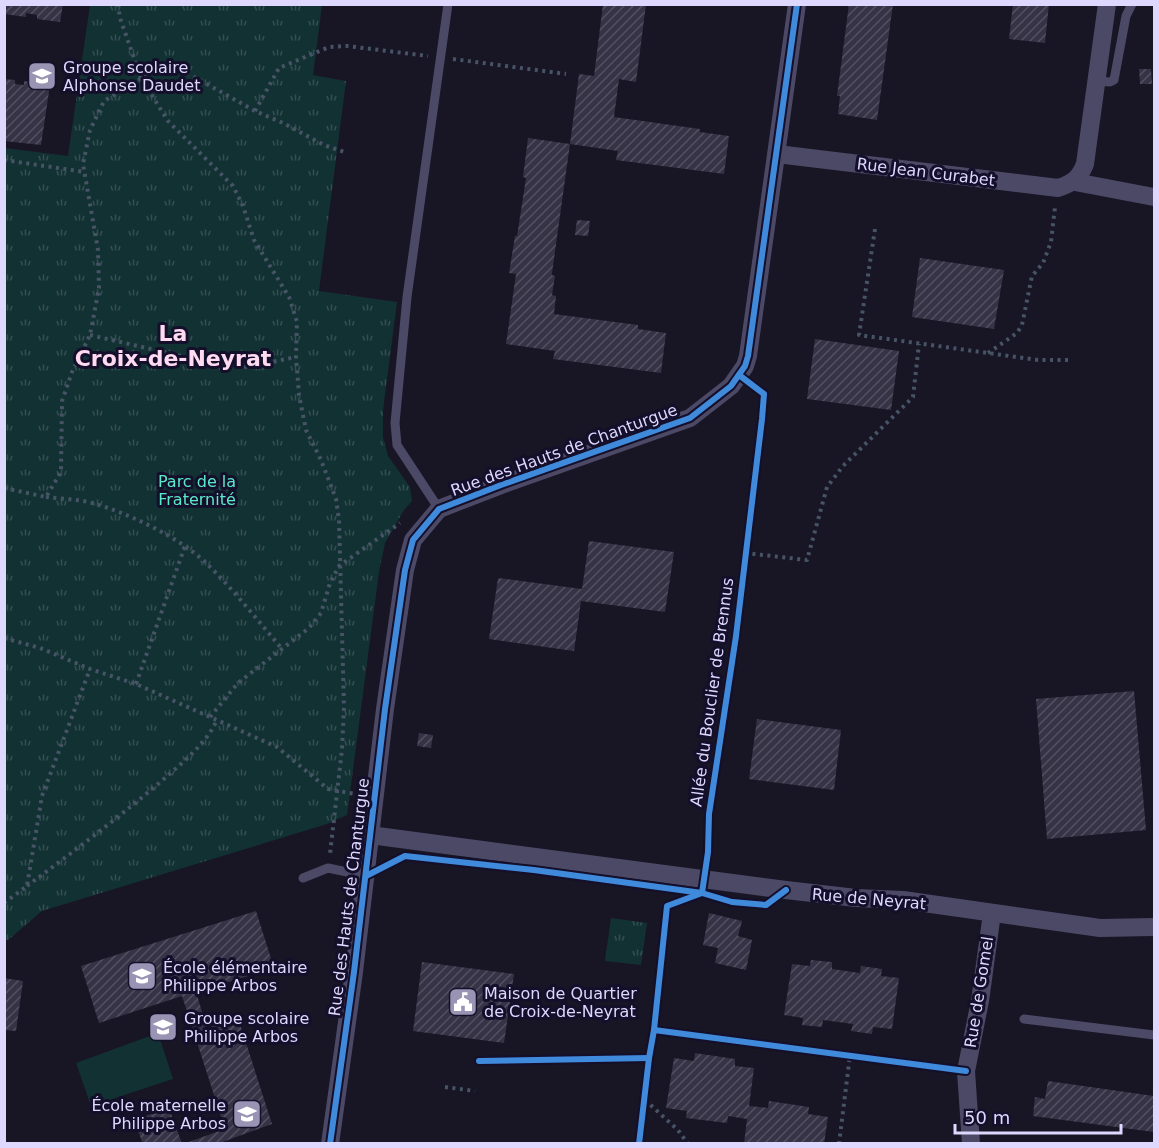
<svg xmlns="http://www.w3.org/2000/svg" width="1159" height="1148" viewBox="0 0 1159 1148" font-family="'DejaVu Sans',sans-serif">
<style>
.grass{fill:#123133}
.park{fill:url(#park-tufts)}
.building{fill:url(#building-hatch)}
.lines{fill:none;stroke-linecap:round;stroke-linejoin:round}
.path{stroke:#465466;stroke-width:4;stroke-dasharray:3 4.5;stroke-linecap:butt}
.lane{stroke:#4c4966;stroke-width:9}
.street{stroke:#4c4966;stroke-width:18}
.cycleway-casing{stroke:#140f2b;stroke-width:10}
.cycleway{stroke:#408adc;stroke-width:6}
.labels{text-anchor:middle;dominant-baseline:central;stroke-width:6;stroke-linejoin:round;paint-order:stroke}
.poi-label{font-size:16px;fill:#ded8ff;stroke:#140f2b;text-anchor:start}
.street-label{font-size:16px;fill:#ded8ff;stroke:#140f2b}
.park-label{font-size:16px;fill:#5ae9cb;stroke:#140f2b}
.district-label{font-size:22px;font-weight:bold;fill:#ffdaf0;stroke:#140f2b}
</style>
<defs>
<pattern id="park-tufts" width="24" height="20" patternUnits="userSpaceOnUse" patternTransform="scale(1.5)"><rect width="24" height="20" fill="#123133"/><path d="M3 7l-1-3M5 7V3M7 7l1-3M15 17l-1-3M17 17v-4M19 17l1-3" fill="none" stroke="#344e52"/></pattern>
<pattern id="building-hatch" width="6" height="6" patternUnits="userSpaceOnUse" patternTransform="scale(1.5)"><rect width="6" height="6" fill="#373346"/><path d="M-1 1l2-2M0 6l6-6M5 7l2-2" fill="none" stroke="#545062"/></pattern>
</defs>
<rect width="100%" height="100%" fill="#181525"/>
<path class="grass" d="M158,1033L173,1079L91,1106L76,1063Z"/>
<g class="park">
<path d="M90,5H322L313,75L346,81L319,291L397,302L383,410V437L388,456L410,487L412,501L404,510L385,543L379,572L347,815L327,824L42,911L8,940H5V148L68,156Z"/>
<path d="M611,918L647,923L641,965L605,961Z"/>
</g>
<g class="building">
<path d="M4,4H63L60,22L37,19V15L26,13V17L4,14Z"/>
<path d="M603,4H646L636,82L619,79L614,117L700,129V132L729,136L724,174L616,160L618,151L570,144L579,74L594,76Z"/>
<path d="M849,4H893L877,120L838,114L840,96H837Z"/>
<path d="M1013,4H1049L1045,43L1009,39Z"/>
<path d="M1139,69H1151L1152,84H1140Z"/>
<path d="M4,79L15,80V84L24,85V81L50,85L41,145L4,141Z"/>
<path d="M528,138L570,144L552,273V275L555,276L552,295L556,296L554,314L638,325V329L666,333L661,373L553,359L555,351L506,344L516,274L509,273L515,236H517L526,178L523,177Z"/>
<path d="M577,220L590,221L588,236L575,235Z"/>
<path d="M920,258L1004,270L994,329L912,317Z"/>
<path d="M815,339L899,351L891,410L807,399Z"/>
<path d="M589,541L674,552L665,612L581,601L574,651L489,639L498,578L582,589Z"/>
<path d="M1134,691L1146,830L1047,839L1036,699Z"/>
<path d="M757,719L841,730L834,790L749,779Z"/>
<path d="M419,733L433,735L431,748L417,746Z"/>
<path d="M256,911L274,968L196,992L207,1028L238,1018L272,1124L217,1144H183L225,1129L182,996L99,1023L81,966Z"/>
<path d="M709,913L742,921L738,936L752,940L746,970L715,963L718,948L703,945Z"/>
<path d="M811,960L832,962V969L860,973L861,966L882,969L881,976L899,978L892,1029L873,1027L872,1034L851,1031L853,1024L823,1020L822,1027L802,1025L803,1018L784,1015L792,964L810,966Z"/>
<path d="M422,962L514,974L504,1043L413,1031Z"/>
<path d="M4,978L23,981L16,1031L4,1030Z"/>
<path d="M695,1053L735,1059V1066L754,1068L749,1106L768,1108L769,1101L809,1107L808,1114L828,1117L824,1144H744L747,1119L728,1116L727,1123L686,1118L687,1111L666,1108L674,1058L694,1061Z"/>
<path d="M1048,1081L1154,1096V1132L1033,1116L1035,1097L1045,1099Z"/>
<path d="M169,1108L182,1144H143L134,1120Z"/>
</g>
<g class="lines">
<g class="path">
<path d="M118,4L120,18L141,78L168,121L233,186L243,206L254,240L289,297L297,322L296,357L299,395L306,430L321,460L336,499L339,520L344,707L342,749L330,854"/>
<path d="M453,59L566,74"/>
<path d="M255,111L279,68L329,47L347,46L428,56"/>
<path d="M4,160L85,172"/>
<path d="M875,229L859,335L1038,360H1072"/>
<path d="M90,335L207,362L248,367L296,357"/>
<path d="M988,353L1017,333L1022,325L1032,276L1043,263L1051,242L1055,207"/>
<path d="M4,488L46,497L61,472L62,401L72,372L90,335L99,288L98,250L83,164L90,130L104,101L155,70L180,69L255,111L283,123L324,145L344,152"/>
<path d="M46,497C61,499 78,499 92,503C128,513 179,537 206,563C234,590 258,621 283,650"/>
<path d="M745,553L807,560L827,487L843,466L913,397L919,344"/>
<path d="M4,638L40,648L90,669L136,684L210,717L277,747L328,789L355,794"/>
<path d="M136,684L185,546"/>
<path d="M210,717L238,683L309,628L321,613L330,583L339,566L400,523"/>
<path d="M707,862L709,814L736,636L762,419L764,394L753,386"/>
<path d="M27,886C74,851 121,816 165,778C184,761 206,744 217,720"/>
<path d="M4,903L27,886L42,796L90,669"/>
<path d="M655,1030L948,1068"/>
<path d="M479,1061L649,1058"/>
<path d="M445,1087L475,1091"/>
<path d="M645,1100L678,1130L688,1144"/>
<path d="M639,1144L649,1058L654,1030L667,906L688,898"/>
<path d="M839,1144L850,1055"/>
</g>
<g class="lane">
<path d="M1096,81L1110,82L1114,80L1126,16L1132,4"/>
<path d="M439,509L397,445L395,423L407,297L448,4"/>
<path d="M303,878L328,868L366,876"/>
<path d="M1024,1019L1154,1035"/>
</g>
<g class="street">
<path d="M777,154L1058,188C1073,183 1079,179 1085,164L1107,4"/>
<path d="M1075,182L1154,197"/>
<path d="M370,835L786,890L856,898L903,900L1100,928L1154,927"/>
<path d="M330,1144L354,972L385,709L405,570L413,540L439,509L501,485L690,418L731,386L745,366L748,356L797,4"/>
<path d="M971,1144L966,1071L980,1001L992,913"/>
</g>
<g class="cycleway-casing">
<g id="cycleway">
<path d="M366,876L405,856L534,870L702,893L732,902L766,905L786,890"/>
<path d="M654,1030L966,1071"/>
<path d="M479,1061L649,1058"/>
<path d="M330,1144L354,972L385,709L405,570L413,540L439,509L501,485L690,418L731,386L745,366L748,356L797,4"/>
<path d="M639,1144L649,1058L654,1030L667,906L702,893L708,852L709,814L736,636L762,419L764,394L739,375"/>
</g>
</g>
<use href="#cycleway" class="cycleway"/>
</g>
<defs>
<g id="school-square" transform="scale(1.5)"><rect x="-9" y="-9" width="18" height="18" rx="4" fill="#9994b3" stroke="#140f2b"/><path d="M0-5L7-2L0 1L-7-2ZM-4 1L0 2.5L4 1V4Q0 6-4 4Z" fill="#fff"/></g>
<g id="civic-square" transform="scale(1.5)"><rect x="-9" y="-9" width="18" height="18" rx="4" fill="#9994b3" stroke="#140f2b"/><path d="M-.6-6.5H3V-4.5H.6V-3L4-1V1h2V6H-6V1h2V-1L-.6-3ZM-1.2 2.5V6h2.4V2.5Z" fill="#fff"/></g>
</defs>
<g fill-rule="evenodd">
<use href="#school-square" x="42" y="76"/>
<use href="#school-square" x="142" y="976"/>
<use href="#civic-square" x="463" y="1002"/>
<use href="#school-square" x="163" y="1027"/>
<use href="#school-square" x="247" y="1114"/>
</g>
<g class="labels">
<g class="poi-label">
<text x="63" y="67">Groupe scolaire<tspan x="63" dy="18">Alphonse Daudet</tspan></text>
<text x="163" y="967">École élémentaire<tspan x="163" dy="18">Philippe Arbos</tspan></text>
<text x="484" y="993">Maison de Quartier<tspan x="484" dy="18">de Croix-de-Neyrat</tspan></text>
<text x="184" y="1018">Groupe scolaire<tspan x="184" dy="18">Philippe Arbos</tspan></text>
<text x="226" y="1105" text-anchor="end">École maternelle<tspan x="226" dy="18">Philippe Arbos</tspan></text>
</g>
<g class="street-label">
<text transform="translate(926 172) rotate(7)">Rue Jean Curabet</text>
<text transform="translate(564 450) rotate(-20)">Rue des Hauts de Chanturgue</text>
<text transform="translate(712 692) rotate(-82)">Allée du Bouclier de Brennus</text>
<text transform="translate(349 897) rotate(-83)">Rue des Hauts de Chanturgue</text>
<text transform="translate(869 899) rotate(5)">Rue de Neyrat</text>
<text transform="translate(979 992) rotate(-81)">Rue de Gomel</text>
</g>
<g class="park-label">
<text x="197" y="481">Parc de la<tspan x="197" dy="18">Fraternité</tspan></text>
</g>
<g class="district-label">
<text x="173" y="333">La<tspan x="173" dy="25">Croix-de-Neyrat</tspan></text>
</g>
</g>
<rect width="1159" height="1148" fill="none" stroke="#ded8ff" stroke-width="12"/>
<path d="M955 1124v9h166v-9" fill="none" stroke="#ded8ff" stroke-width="3"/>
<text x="964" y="1124" font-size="18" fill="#ded8ff" stroke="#140f2b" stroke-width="4.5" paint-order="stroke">50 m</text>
</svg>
